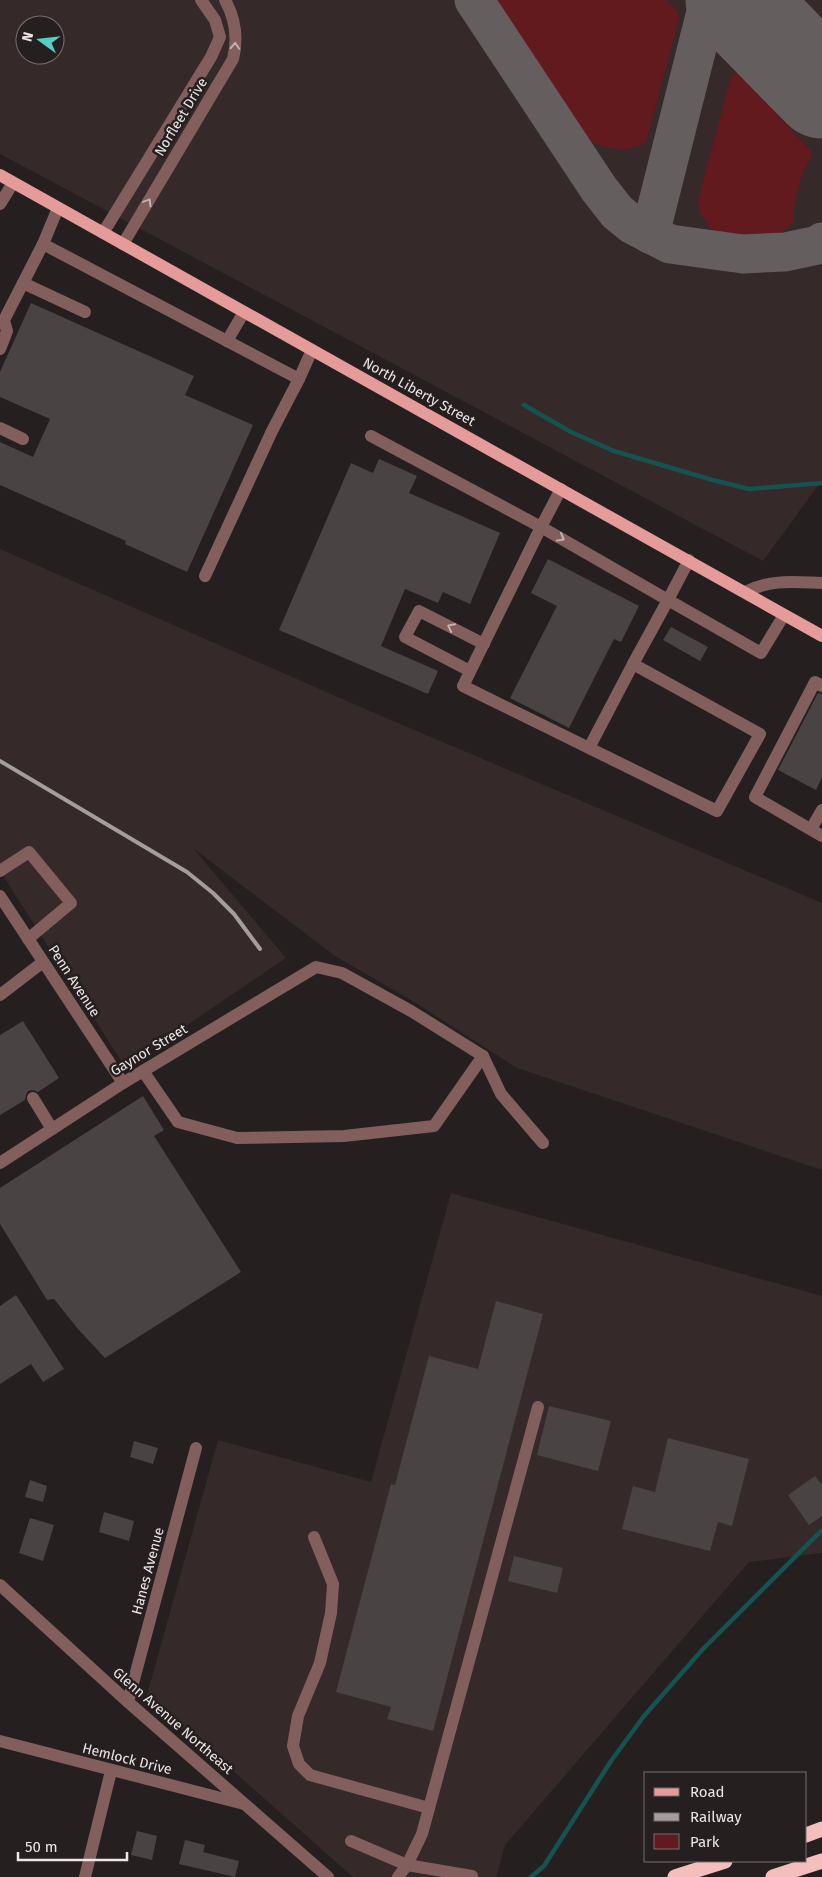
<svg xmlns="http://www.w3.org/2000/svg" width="822" height="1877" viewBox="0 0 822 1877" font-family="'Fira Sans',sans-serif">
<style>
.built{fill:#362929;fill-rule:evenodd}
.green{fill:#621a1f}
.lines{fill:none;stroke-linecap:round;stroke-linejoin:round}
.stream{stroke:#14534f;stroke-width:4.5}
.taxiway{stroke:#645e5e;stroke-width:39}
.runway{stroke:#645e5e;stroke-width:99}
.building{fill:#4a4343}
.minor{stroke:#825e5d;stroke-width:12}
.major{stroke:#e49b99;stroke-width:12}
.highway{stroke:#f4bebd;stroke-width:15}
.rail{stroke:#a39d9d;stroke-width:4}
.oneway{stroke:#c2b0b0}
.labels{text-anchor:middle;dominant-baseline:central;stroke-width:5;stroke-linejoin:round;paint-order:stroke}
.street-label{font-size:14px;fill:#ece7e7;stroke:#261f1f}
</style>
<rect width="100%" height="100%" fill="#261f1f"/>
<g class="built">
<path d="M0,0H822V480L763,561L0,154ZM25,25H55V55H25Z"/>
<path d="M0,549L372,712L822,903V1170L517,1068L411,1000L335,956L193,848L286,958L125,1067L0,871Z"/>
<path d="M451,1193L822,1296V1553L749,1562L505,1845L496,1877H353L147,1695L218,1440L371,1482Z"/>
</g>
<g class="green">
<path d="M490,0H666L678,11L679,19L646,142C624,156 594,148 576,130Z"/>
<path d="M737,72L812,152C812,160 806,165 803,173C797,189 794,207 793,223L776,236L727,235L712,230L700,212L698,201L731,77Z"/>
</g>
<g class="lines">
<g class="stream">
<path d="M524,405L571,432L614,451L709,479L749,489L822,483"/>
<path d="M531,1877L544,1866L611,1761L644,1716L703,1649L822,1530"/>
</g>
<g class="taxiway">
<path d="M474,0L599,189L617,212L633,225L670,244L743,254L785,252L818,245L822,242"/>
<path d="M650,234L709,0"/>
</g>
<path class="runway" d="M735,0L822,89"/>
</g>
<g class="building">
<path d="M31,303L194,376L185,395L253,425L187,572L125,544L126,541L0,485V442L33,457L50,419L0,397V372Z"/>
<path d="M379,459L417,476L409,493L500,533L470,604L443,592L438,603L405,589L381,646L438,671L428,694L279,630L351,463L373,473Z"/>
<path d="M548,559L639,606L621,642L614,639L569,728L510,698L557,606L531,593Z"/>
<path d="M671,627L708,647L700,661L663,640Z"/>
<path d="M818,693L822,694V777L816,790L778,770Z"/>
<path d="M23,1021L59,1078L38,1092L33,1090L28,1091L26,1095L25,1100L0,1115V1035Z"/>
<path d="M143,1096L164,1130L154,1136L241,1272L105,1358L78,1329L54,1299L47,1300L0,1224V1188Z"/>
<path d="M16,1295L64,1369L43,1382L31,1364L0,1384V1306Z"/>
<path d="M496,1301L543,1314L433,1731L387,1719L391,1707L336,1692L391,1484L395,1485L429,1356L478,1369Z"/>
<path d="M549,1406L611,1421L598,1471L537,1455Z"/>
<path d="M668,1438L749,1459L732,1526L718,1522L710,1551L622,1529L633,1486L655,1492Z"/>
<path d="M134,1441L158,1448L153,1464L130,1457Z"/>
<path d="M815,1476L822,1485V1516L809,1525L788,1495Z"/>
<path d="M30,1480L47,1486L43,1502L25,1497Z"/>
<path d="M104,1512L134,1521L129,1541L99,1532Z"/>
<path d="M30,1518L54,1525L43,1561L19,1553Z"/>
<path d="M514,1556L563,1568L557,1593L508,1581Z"/>
<path d="M137,1831L157,1836L152,1860L131,1855Z"/>
<path d="M185,1840L205,1845L203,1852L239,1861L235,1877L179,1864Z"/>
</g>
<g class="lines">
<g class="minor">
<path d="M0,204L13,183"/>
<path d="M58,208L43,244L299,379L312,350"/>
<path d="M103,233L211,57L220,37L215,20L201,0"/>
<path d="M123,244L233,59C238,39 235,18 225,0"/>
<path d="M23,283L85,312"/>
<path d="M227,341L244,312"/>
<path d="M0,349L7,331L4,320L43,244"/>
<path d="M0,428L23,439"/>
<path d="M371,436L541,527L463,686L717,811L760,734L633,664L589,748"/>
<path d="M561,489L541,527L668,600L633,664"/>
<path d="M689,560L668,600L761,653L784,615"/>
<path d="M205,576L272,431L299,379"/>
<path d="M745,592C771,579 793,582 822,583"/>
<path d="M470,671L405,637L419,611L484,644"/>
<path d="M822,686L815,682L755,797L822,836"/>
<path d="M811,829L822,810"/>
<path d="M0,871L29,852L71,903L28,939"/>
<path d="M0,896L123,1083"/>
<path d="M0,995L43,962"/>
<path d="M143,1071L178,1122L237,1138L344,1136L434,1126L483,1056"/>
<path d="M33,1098L52,1129"/>
<path d="M0,1163L123,1083L316,967L342,973L411,1011L483,1056L501,1094L543,1143"/>
<path d="M314,1537L333,1584L331,1613L320,1663L298,1716L293,1746L299,1764L310,1775L429,1808"/>
<path d="M0,1585L128,1702L328,1877"/>
<path d="M128,1702L196,1448"/>
<path d="M0,1741L244,1804"/>
<path d="M351,1841L407,1865L472,1876"/>
<path d="M85,1877L111,1771"/>
<path d="M398,1877L407,1865L422,1834L538,1407"/>
</g>
<path class="major" d="M0,175L822,636"/>
<g class="highway">
<path d="M806,1835L822,1829"/>
<path d="M675,1877L725,1861"/>
<path d="M773,1877L822,1861"/>
</g>
<path class="rail" d="M0,761L187,872L213,893L234,914L260,949"/>
</g>
<defs><path id="oneway-chevron" d="M-2-3.5L2.5 0L-2 3.5" fill="none" stroke-width="1.6" stroke-linecap="round" stroke-linejoin="round" transform="scale(1.25)"/></defs>
<g class="oneway">
<use href="#oneway-chevron" transform="translate(235 46) rotate(-87)"/>
<use href="#oneway-chevron" transform="translate(148 202) rotate(-59)"/>
<use href="#oneway-chevron" transform="translate(561 538) rotate(29)"/>
<use href="#oneway-chevron" transform="translate(451 627) rotate(-153)"/>
</g>
<g class="labels">
<g class="street-label">
<text transform="translate(181 117) rotate(-59)">Norfleet Drive</text>
<text transform="translate(419 392) rotate(29)">North Liberty Street</text>
<text transform="translate(74 981) rotate(57)">Penn Avenue</text>
<text transform="translate(149 1050) rotate(-31)">Gaynor Street</text>
<text transform="translate(148 1571) rotate(-75)">Hanes Avenue</text>
<text transform="translate(173 1721) rotate(41)">Glenn Avenue Northeast</text>
<text transform="translate(127 1759) rotate(14)">Hemlock Drive</text>
</g>
</g>
<rect x="644" y="1772" width="162" height="90" fill="#261f1f" stroke="#756f6f"/>
<rect x="654" y="1788" width="25" height="8" fill="#e49b99" stroke="#756f6f"/>
<text x="690" y="1797" font-size="15" fill="#ece7e7">Road</text>
<rect x="654" y="1813" width="25" height="8" fill="#a39d9d" stroke="#756f6f"/>
<text x="690" y="1822" font-size="15" fill="#ece7e7">Railway</text>
<rect x="654" y="1834" width="25" height="15" fill="#621a1f" stroke="#756f6f"/>
<text x="690" y="1847" font-size="15" fill="#ece7e7">Park</text>
<g transform="translate(40 40) rotate(285)"><circle r="24" fill="#261f1f" stroke="#756f6f"/>
<path d="M0-4L9 19L0 12L-9 19Z" fill="#55cec4"/>
<text y="-8" font-size="14" font-weight="bold" text-anchor="middle" fill="#ece7e7">N</text>
</g>
<path d="M18 1852v8h109v-8" fill="none" stroke="#ece7e7" stroke-width="2.5"/>
<text x="25" y="1852" font-size="15" fill="#ece7e7" stroke="#261f1f" stroke-width="4" paint-order="stroke">50 m</text>
</svg>
